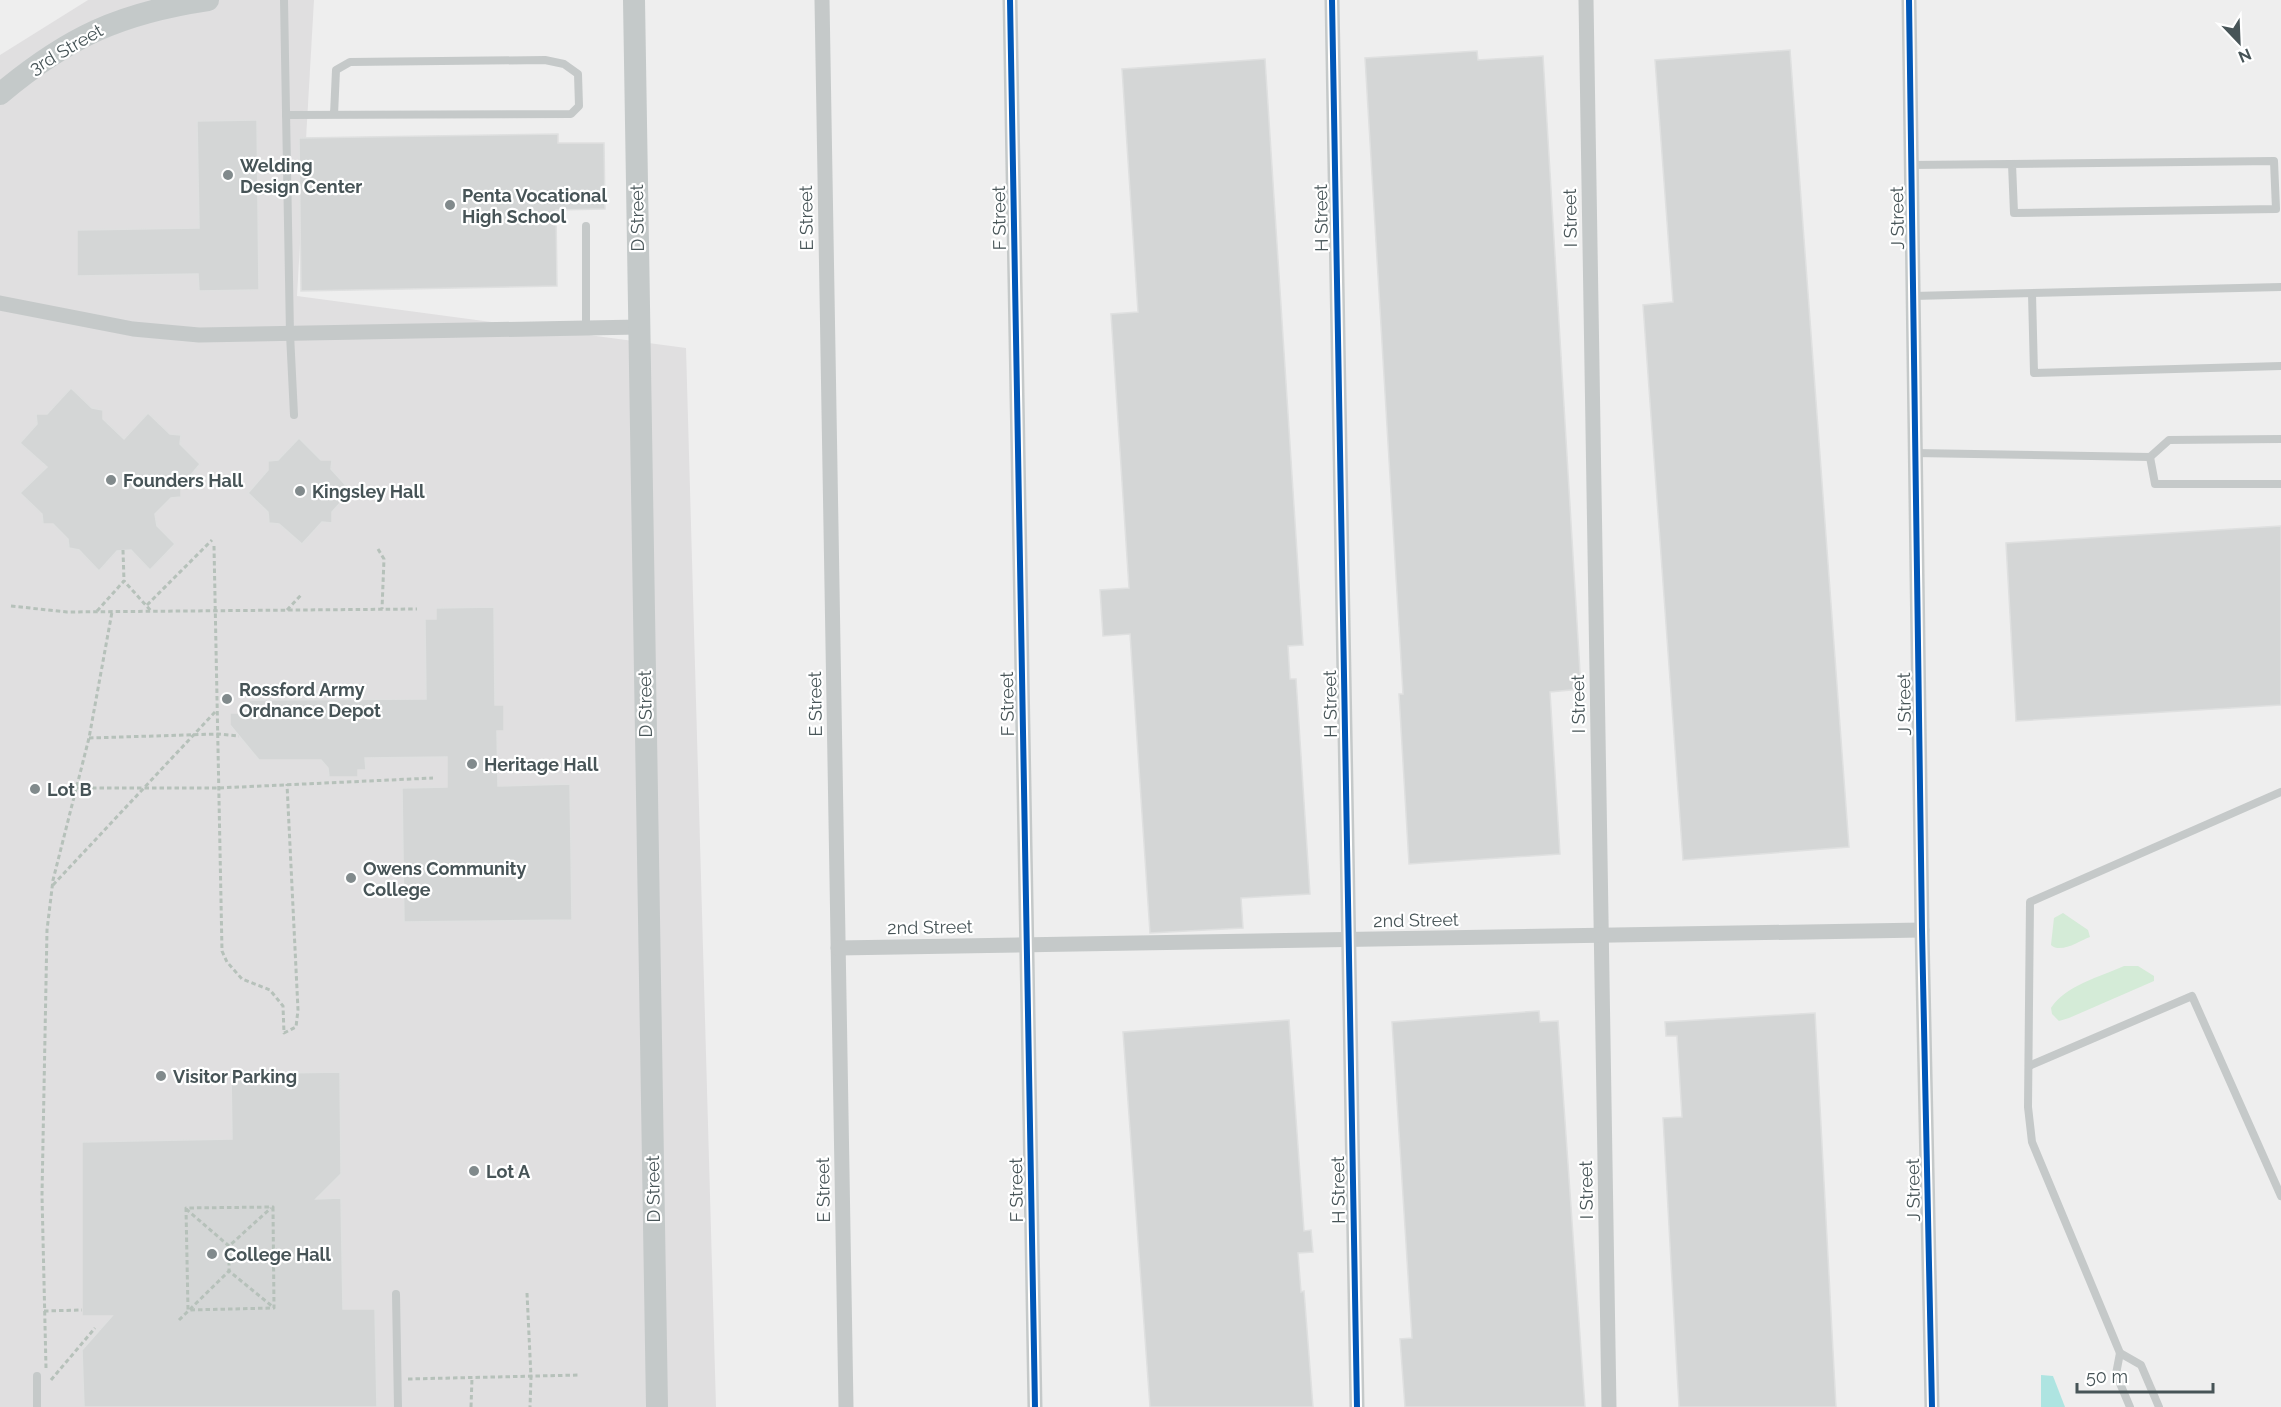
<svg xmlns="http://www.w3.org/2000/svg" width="2281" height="1407" viewBox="0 0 2281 1407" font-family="Raleway,sans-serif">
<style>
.education{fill:#e0dfe0}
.green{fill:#d4ebd7}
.water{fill:#aee4e1}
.building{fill:#d4d6d6;stroke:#dfe0e0;stroke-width:1.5}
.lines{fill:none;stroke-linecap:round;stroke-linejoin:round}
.path{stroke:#b6c1ba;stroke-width:3;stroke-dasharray:4.5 3;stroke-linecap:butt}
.lane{stroke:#c5c9c9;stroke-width:8}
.street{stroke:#c5c9c9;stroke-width:15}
.secondary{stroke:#c4c9c9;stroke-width:22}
.cycleway-casing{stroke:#fff;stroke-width:10}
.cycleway{stroke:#0057b8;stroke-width:6}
.poi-dot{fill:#818a8c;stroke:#fff;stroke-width:2}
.labels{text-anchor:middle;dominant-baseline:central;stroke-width:4.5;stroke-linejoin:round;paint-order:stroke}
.street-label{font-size:18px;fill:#475457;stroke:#fff}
.poi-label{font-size:18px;font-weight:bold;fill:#475457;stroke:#fff;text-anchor:start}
</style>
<rect width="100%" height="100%" fill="#eee"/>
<path class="education" d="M88,0H314L297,296L686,348L716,1407H0V55Z"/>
<g class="green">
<path d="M2063,913L2088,930L2090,937C2079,941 2061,954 2051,945L2054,918Z"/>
<path d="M2124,966H2138L2154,976V981L2069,1018L2059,1021L2052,1014L2051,1008C2066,985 2100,977 2124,966Z"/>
</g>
<path class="water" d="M2041,1375L2053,1376L2065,1407H2041Z"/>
<g class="building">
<path d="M1790,50L1849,847L1683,860L1643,305L1673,302L1655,60Z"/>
<path d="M1477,51L1478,60L1543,56L1581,689L1550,692L1560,854L1409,864L1399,694H1403L1365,58Z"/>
<path d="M1265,59L1303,645L1288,646L1290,679H1296L1310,894L1241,898L1243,928L1150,933L1130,634L1103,636L1100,590L1129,588L1111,314L1138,312L1122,69Z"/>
<path d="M257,120L259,290L199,291L198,274L77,276V230L199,228L197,121Z"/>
<path d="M558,134V143H604L605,209L556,210L557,286L301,291L299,138Z"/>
<path d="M71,388L92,408L103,410V419L124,439L148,413L170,434L181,435L180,444L200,464L181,487V497L171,498L155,514L157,526L175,544L150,570L131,550L117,551L99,571L79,550L69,548L68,539L53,524H43L42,514L20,493L47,467L20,443L37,424L36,414H47Z"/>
<path d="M299,438L321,460H332L331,469L351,491L332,512V523L322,522L302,544L279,524L269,523L268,512L248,493L268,470V461L278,460Z"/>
<path d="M2281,526V705L2016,721L2006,543Z"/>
<path d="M494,607L495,705H504V731H497L498,786L570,784L572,920L404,922L402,788L447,787V757L365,758L366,770H358V777H329L328,768L321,760H259L230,725V713H249V700L426,699L425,619H436V608Z"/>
<path d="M1539,1011L1540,1022L1558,1021L1585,1407H1405L1400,1339L1412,1338L1392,1022Z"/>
<path d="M1815,1013L1836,1407H1679L1663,1118L1682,1117L1677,1036H1666L1665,1022Z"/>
<path d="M1289,1020L1304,1231L1311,1230L1313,1252L1298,1253L1301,1292L1304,1291L1313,1407H1150L1123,1032Z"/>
<path d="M340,1072L341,1174L316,1199L341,1198L343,1309H375L377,1407H84L82,1350L112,1316H82V1142L232,1139L231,1074Z"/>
</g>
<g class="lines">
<g class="path">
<path d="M214,546L222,951L227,962L242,979L270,990L283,1006L284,1033L296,1027L298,1010L287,784"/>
<path d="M378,549L384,559L382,609"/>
<path d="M123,550L124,581"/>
<path d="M147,605L212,540"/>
<path d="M11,606L67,612L417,609"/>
<path d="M287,610L302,594"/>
<path d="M97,611L124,581L152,612"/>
<path d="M89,738L218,734L239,736"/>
<path d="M77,788H218L433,778"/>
<path d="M53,885L216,711"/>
<path d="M273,1207L274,1308L188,1310L186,1208Z"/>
<path d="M186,1209L229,1246L271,1208"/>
<path d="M229,1246V1271"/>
<path d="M527,1293L531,1377L530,1407"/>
<path d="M44,1311L82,1310"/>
<path d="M179,1320L229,1271L273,1307"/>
<path d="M46,1368L42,1195L47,930L53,880L89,738L112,612"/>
<path d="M408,1379L580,1375"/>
<path d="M51,1380L95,1328"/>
<path d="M471,1407L472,1378"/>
</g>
<g class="lane">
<path d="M284,0L290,334L294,415"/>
<path d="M286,115L571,114L579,106L578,74L564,64L545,60L350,62L336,70L334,115"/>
<path d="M1911,165L2274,161L2276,209L2014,213L2012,164"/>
<path d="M586,226V329"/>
<path d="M2032,294L2034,373L2281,366"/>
<path d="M1913,296L2281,287"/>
<path d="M1915,453L2150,457L2169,440L2281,439"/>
<path d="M2150,457L2155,484H2281"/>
<path d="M2029,1066L2192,996L2281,1196"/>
<path d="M396,1294L398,1407"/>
<path d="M2120,1353L2141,1365L2159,1407"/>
<path d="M37,1376V1407"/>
<path d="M2130,1407L2116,1374L2120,1353L2032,1142L2028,1107L2030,902L2281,792"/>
</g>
<g class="street">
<path d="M822,0L846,1407"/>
<path d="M1010,0L1035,1407"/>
<path d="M1332,0L1357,1407"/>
<path d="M1586,0L1609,1407"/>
<path d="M1909,0L1922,930L1932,1407"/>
<path d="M0,303L133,329L199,335L639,327"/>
<path d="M838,948L1922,930"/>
</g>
<g class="secondary">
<path d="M634,0L657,1407"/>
<path d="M0,94C68,37 120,13 208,0"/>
</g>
<g class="cycleway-casing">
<g id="cycleway">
<path d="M1010,0L1035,1407"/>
<path d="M1332,0L1357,1407"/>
<path d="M1909,0L1922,930L1932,1407"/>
</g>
</g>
<use href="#cycleway" class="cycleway"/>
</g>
<g class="poi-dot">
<circle cx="228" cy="175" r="6"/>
<circle cx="450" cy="205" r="6"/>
<circle cx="111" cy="480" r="6"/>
<circle cx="300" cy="491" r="6"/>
<circle cx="227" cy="699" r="6"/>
<circle cx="472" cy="764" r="6"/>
<circle cx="35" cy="789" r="6"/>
<circle cx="351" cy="878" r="6"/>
<circle cx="161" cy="1076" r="6"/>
<circle cx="474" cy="1171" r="6"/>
<circle cx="212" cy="1254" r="6"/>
</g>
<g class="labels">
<g class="street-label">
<text transform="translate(66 49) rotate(-30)">3rd Street</text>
<text transform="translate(637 218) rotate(-91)">D Street</text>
<text transform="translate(806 218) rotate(-91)">E Street</text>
<text transform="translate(999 218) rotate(-91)">F Street</text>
<text transform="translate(1321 218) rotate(-91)">H Street</text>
<text transform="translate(1570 218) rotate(-91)">I Street</text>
<text transform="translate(1897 218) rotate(-91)">J Street</text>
<text transform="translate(645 704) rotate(-91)">D Street</text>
<text transform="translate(815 704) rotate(-91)">E Street</text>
<text transform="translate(1007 704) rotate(-91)">F Street</text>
<text transform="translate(1330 704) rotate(-91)">H Street</text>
<text transform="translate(1578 704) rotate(-91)">I Street</text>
<text transform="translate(1904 704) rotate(-91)">J Street</text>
<text transform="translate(1416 920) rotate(-1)">2nd Street</text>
<text transform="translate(930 927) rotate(-1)">2nd Street</text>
<text transform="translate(653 1189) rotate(-91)">D Street</text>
<text transform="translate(823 1190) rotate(-91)">E Street</text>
<text transform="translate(1016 1190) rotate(-91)">F Street</text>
<text transform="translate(1338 1190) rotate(-91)">H Street</text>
<text transform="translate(1586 1190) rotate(-91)">I Street</text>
<text transform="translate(1913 1190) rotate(-91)">J Street</text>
</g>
<g class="poi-label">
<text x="240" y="165">Welding<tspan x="240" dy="21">Design Center</tspan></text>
<text x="462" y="195">Penta Vocational<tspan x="462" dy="21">High School</tspan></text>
<text x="123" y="480">Founders Hall</text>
<text x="312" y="491">Kingsley Hall</text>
<text x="239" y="689">Rossford Army<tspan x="239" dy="21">Ordnance Depot</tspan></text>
<text x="484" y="764">Heritage Hall</text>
<text x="47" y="789">Lot B</text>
<text x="363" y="868">Owens Community<tspan x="363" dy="21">College</tspan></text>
<text x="173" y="1076">Visitor Parking</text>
<text x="486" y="1171">Lot A</text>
<text x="224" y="1254">College Hall</text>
</g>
</g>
<g transform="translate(2239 42) rotate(157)" stroke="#ffffff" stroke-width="4.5" paint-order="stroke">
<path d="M0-4.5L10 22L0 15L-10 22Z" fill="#475457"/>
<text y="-9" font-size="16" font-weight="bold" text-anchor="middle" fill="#475457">N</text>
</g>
<path d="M2077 1383v9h136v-9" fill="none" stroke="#475457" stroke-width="3"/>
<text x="2086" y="1383" font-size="18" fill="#475457" stroke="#ffffff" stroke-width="4.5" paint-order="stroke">50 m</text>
</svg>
